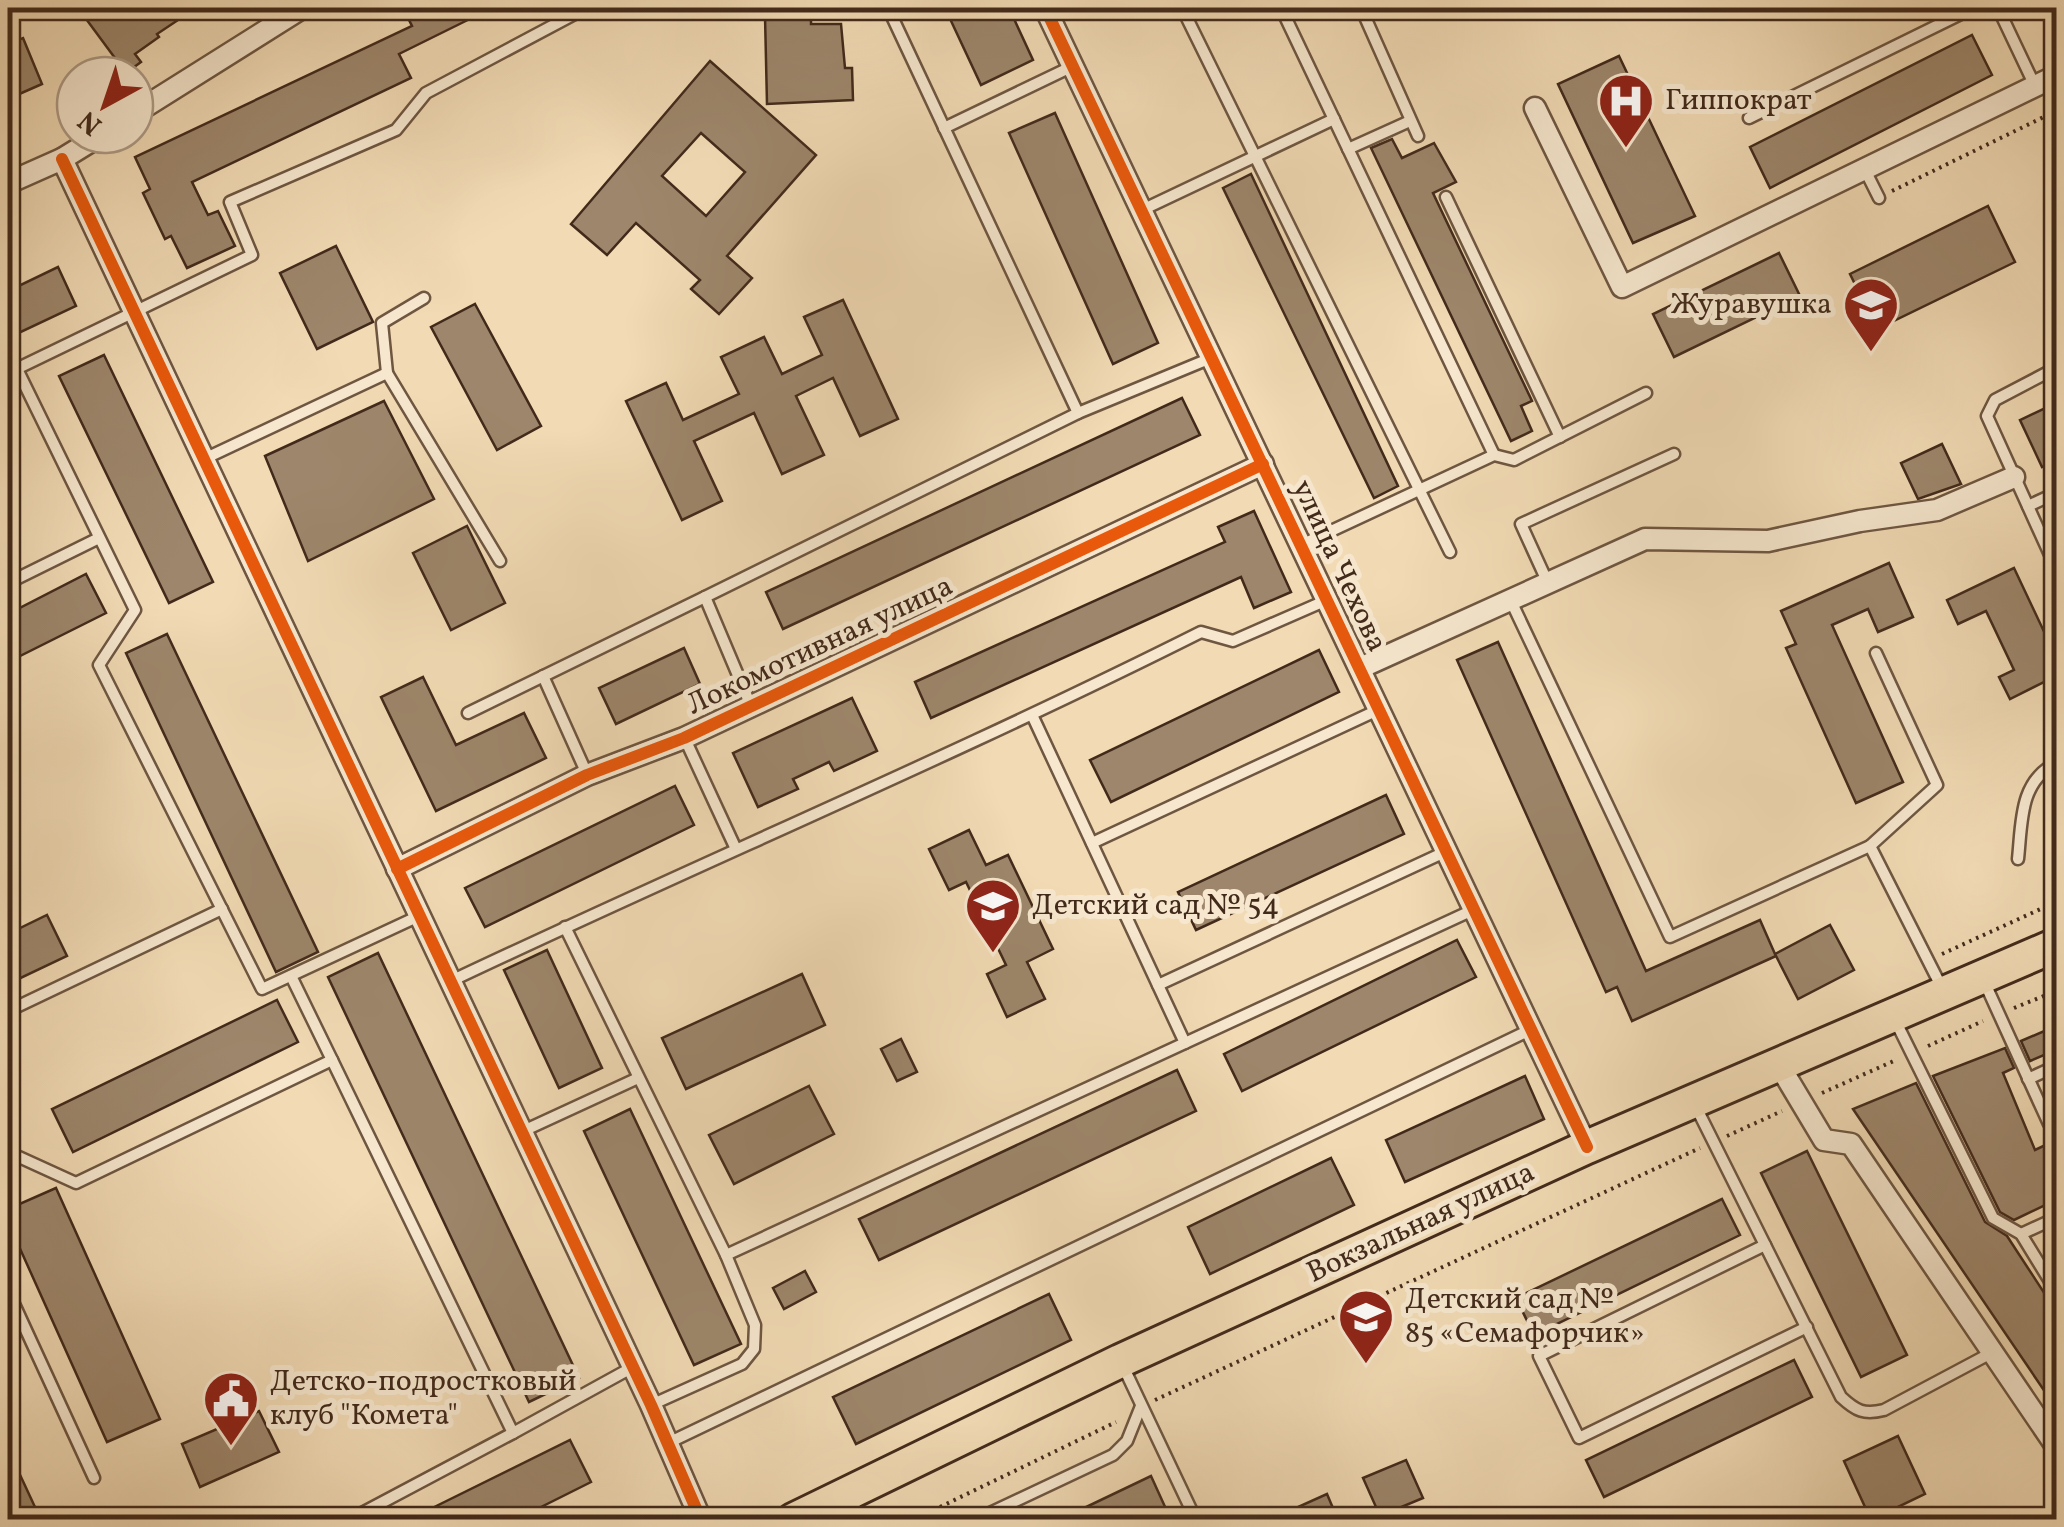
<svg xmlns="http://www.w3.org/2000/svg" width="2064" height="1527" viewBox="0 0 2064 1527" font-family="Vollkorn,serif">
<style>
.building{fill:#9d866b;stroke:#422a1b;stroke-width:2.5;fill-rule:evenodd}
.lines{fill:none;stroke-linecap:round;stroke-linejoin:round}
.service-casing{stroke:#6e5641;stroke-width:15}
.minor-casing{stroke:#6e5641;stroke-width:25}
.primary-casing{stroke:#422a1b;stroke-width:38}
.path{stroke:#422a1b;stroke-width:4;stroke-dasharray:2.5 5;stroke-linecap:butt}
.service{stroke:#f6e7ce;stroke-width:10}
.minor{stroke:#f6e7ce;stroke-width:20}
.primary{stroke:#f1dab4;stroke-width:32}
.cycleway-casing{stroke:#f6e7ce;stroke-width:19}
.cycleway{stroke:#e8590c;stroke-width:12}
.labels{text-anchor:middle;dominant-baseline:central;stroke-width:10;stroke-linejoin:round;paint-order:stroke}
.poi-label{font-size:30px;fill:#422a1b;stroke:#f6e7ce;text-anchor:start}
.street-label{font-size:30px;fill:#422a1b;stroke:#f6e7ce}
</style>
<rect width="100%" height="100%" fill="#f1dab4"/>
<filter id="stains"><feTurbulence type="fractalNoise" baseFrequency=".002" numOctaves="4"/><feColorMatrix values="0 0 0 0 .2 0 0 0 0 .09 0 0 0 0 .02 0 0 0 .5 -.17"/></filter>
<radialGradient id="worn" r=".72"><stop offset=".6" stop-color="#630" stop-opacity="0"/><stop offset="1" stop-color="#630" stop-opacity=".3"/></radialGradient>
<g class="building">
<path d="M78,8H196L157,34L159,37L135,54L141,62L126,73Z"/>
<path d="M403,8H492L399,54L411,78L192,182L208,215L218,211L235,246L187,268L171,236L165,239L143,193L150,189L135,157L412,26Z"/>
<path d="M945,8H1009L1033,60L981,85Z"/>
<path d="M811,13V24H841L845,68H852L853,100L767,104L765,16Z"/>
<path d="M1972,35L1992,75L1770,188L1750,147Z"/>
<path d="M23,38L42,84L8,99V44Z"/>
<path d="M1619,56L1695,216L1633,243L1558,84Z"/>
<path d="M710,61L816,155L727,256L752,278L719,314L691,289L700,280L636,223L607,255L571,224ZM701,133L745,172L706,216L662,176Z"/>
<path d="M1055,113L1158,343L1113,364L1009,133Z"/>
<path d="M1392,139L1402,158L1434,143L1456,182L1433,193L1532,401L1521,406L1532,431L1511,441L1371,148Z"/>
<path d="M1251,174L1398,486L1374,498L1223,188Z"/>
<path d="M1988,206L2015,262L1877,329L1850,274Z"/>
<path d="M336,246L373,322L317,349L280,273Z"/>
<path d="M1779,253L1800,296L1674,357L1653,314Z"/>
<path d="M58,267L76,306L8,338V291Z"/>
<path d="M843,300L898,419L860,436L833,378L796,396L824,455L782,474L754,413L694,441L722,501L682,520L626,401L666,383L683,420L739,394L721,357L764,337L782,374L822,355L804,317Z"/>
<path d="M475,304L541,426L497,450L431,327Z"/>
<path d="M104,355L213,582L169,603L59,376Z"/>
<path d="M1182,398L1200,435L783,629L766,592Z"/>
<path d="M384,401L434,499L308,561L265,456Z"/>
<path d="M2056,403V460L2042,467L2020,420Z"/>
<path d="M1942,444L1961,484L1918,499L1901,463Z"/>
<path d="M1254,511L1291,592L1254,608L1241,577L931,718L915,682L1225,542L1218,527Z"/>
<path d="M467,526L505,603L451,630L413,553Z"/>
<path d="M1889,563L1913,617L1878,632L1868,609L1832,625L1903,782L1856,803L1786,648L1796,644L1781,611Z"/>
<path d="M2014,568L2056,657V676L2010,699L1999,677L2014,670L1986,611L1958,624L1947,600Z"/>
<path d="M86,574L106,613L8,662V614Z"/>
<path d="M167,634L318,952L276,972L126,653Z"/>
<path d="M1498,642L1646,971L1760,920L1775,954L1830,925L1854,970L1798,999L1776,956L1632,1021L1617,987L1606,992L1457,660Z"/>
<path d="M684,648L700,684L616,724L599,688Z"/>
<path d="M1319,650L1339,692L1111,802L1090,760Z"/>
<path d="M423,677L456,745L524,713L546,758L436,811L381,697Z"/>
<path d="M852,698L877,751L834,771L829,762L793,779L798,789L758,807L733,753Z"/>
<path d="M675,786L694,825L485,927L465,888Z"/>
<path d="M1386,795L1404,834L1196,930L1178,892Z"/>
<path d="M969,830L986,865L1008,855L1053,949L1027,962L1045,999L1007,1017L987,974L1006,965L966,882L949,890L929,849Z"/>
<path d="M47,915L67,956L8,984V934Z"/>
<path d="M1457,940L1476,977L1242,1091L1224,1054Z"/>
<path d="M547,950L602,1068L559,1088L504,970Z"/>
<path d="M378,953L579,1378L529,1402L328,977Z"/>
<path d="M802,974L825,1025L686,1089L662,1038Z"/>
<path d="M277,1000L298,1042L73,1152L52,1109Z"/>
<path d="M2056,1026V1050L2030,1061L2021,1041Z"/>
<path d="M901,1039L917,1072L897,1081L881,1049Z"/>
<path d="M2005,1048L2014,1068L2003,1073L2035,1150L2056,1140V1200L2014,1220L2000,1212L1933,1076Z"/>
<path d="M1177,1070L1196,1111L879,1260L859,1219Z"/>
<path d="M1525,1076L1544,1119L1405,1182L1386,1140Z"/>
<path d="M1916,1083L1985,1222L2007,1236L2056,1311V1408L1853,1109Z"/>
<path d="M809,1086L834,1134L734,1184L709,1135Z"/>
<path d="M630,1109L741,1344L694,1365L584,1131Z"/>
<path d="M1807,1151L1907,1355L1861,1377L1761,1173Z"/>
<path d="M1331,1158L1354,1205L1210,1274L1188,1227Z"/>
<path d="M56,1188L160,1419L107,1442L8,1222V1209Z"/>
<path d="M1722,1199L1740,1235L1534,1335L1516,1298Z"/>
<path d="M805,1271L816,1292L784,1309L773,1288Z"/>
<path d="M1049,1294L1071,1340L856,1444L833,1397Z"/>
<path d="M1794,1360L1812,1397L1604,1497L1586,1460Z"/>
<path d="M259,1411L279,1452L200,1487L182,1444Z"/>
<path d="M1898,1436L1925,1494L1871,1520L1844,1461Z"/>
<path d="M570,1440L591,1482L515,1520H408Z"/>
<path d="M8,1449L41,1520H8Z"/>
<path d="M1406,1460L1423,1498L1380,1516L1363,1478Z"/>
<path d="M1151,1476L1171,1520H1059Z"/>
<path d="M1327,1494L1338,1520H1269Z"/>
</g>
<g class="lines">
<g class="service-casing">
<g id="service">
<path d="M888,8L1078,413L1211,358"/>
<path d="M1182,8L1450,552"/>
<path d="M1281,8L1494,455"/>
<path d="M1361,8L1418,136"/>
<path d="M1998,8L2035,86"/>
<path d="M1749,118L1973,8"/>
<path d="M944,128L1073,66"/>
<path d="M1348,149L1410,121"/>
<path d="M1865,170L1879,198"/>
<path d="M1446,197L1560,437"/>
<path d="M1142,210L1334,119"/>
<path d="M2056,368L1995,400L1987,416L2056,568"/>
<path d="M17,369L135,610L99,665L262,989L419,916"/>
<path d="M8,373L252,255L230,202L396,130L426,93L586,8"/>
<path d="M387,373L382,323L424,298"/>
<path d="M204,459L387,373L500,561"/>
<path d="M2028,506L2056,493"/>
<path d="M1301,545L1494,455L1514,460L1646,393"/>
<path d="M1547,581L1521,524L1674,454"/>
<path d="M8,583L99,538"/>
<path d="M1510,599L1670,937L1870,846"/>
<path d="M1876,653L1937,785L1870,846L1942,988"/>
<path d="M543,676L587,774"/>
<path d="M751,706L705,597L1078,413"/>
<path d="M468,713L705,597"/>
<path d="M1033,717L1185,1043"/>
<path d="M685,739L735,847"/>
<path d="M1092,843L1380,709"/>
<path d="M2018,859C2022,822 2019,782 2056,763"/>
<path d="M565,927L726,1255L755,1325L754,1349L742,1364L651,1405"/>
<path d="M1983,979L2049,1124L2056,1121"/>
<path d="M451,981C700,863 954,756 1201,632L1233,641L1327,600"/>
<path d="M1158,985L1447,851"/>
<path d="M8,1011L222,909"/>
<path d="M1894,1018L1993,1218L2021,1234L2056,1291"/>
<path d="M332,1060L513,1433L633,1367"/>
<path d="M2028,1079L2056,1066"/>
<path d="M1696,1107L1841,1397C1856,1411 1864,1415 1884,1410L1993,1352"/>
<path d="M521,1132L636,1079"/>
<path d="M8,1152L76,1183L332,1060L291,976"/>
<path d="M2021,1234L2056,1218"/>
<path d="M1765,1245L1539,1356L1579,1438L1807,1327"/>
<path d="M726,1255L1475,909"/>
<path d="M8,1291L94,1478"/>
<path d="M1123,1366L1196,1520"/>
<path d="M668,1443L1532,1029"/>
<path d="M850,1498L861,1520"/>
<path d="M349,1520L513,1433"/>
<path d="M975,1520L1113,1455L1127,1441L1141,1406"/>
</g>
</g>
<g class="minor-casing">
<g id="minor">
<path d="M1045,8L1587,1147"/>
<path d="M1535,108L1622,287L2056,76"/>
<path d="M135,113L302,8"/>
<path d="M62,159L651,1405L701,1520"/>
<path d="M8,183L62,159L101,135"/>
<path d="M1360,668L1645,539L1768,541L1860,521L1937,510L2014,477"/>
<path d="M397,869L587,775L684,738L1263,464"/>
<path d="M1779,1065L1824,1140L1851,1144L2056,1446"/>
</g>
</g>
<g class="primary-casing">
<path id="primary" d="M793,1520L1120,1361L1587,1147L2056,945"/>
</g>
<g class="path">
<path d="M1892,191L2056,111"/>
<path d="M1942,954L2056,902"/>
<path d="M2014,1008L2056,991"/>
<path d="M1928,1046L1983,1021"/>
<path d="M1822,1093L1896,1060"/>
<path d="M1727,1136L1782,1111"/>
<path d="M1155,1400L1700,1148"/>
<path d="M913,1520L1116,1422"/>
</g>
<use href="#service" class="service"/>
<use href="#minor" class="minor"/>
<use href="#primary" class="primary"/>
<g class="cycleway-casing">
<g id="cycleway">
<path d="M1045,8L1587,1147"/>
<path d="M62,159L651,1405L701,1520"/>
<path d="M397,869L587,775L684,738L1263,464"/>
</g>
</g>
<use href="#cycleway" class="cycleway"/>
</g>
<defs>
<g id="hospital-pin" transform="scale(2.875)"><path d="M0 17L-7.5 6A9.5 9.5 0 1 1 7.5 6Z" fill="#8f2418" stroke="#f6e7ce"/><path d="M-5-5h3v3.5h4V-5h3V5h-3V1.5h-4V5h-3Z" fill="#fff"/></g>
<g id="school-pin" transform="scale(2.875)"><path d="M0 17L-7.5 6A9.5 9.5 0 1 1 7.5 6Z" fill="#8f2418" stroke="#f6e7ce"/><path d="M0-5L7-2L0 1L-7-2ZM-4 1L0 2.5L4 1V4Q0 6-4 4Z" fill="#fff"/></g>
<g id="civic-pin" transform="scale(2.875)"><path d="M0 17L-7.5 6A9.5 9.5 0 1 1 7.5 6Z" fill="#8f2418" stroke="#f6e7ce"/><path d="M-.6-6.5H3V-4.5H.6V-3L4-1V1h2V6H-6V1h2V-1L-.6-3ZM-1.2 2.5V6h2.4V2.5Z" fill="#fff"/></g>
</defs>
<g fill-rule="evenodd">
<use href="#hospital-pin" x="1626" y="101"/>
<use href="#school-pin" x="1871" y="305"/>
<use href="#school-pin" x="993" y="906"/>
<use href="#school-pin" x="1366" y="1317"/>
<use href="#civic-pin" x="231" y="1399"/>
</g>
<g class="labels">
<g class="poi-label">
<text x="1665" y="101">Гиппократ</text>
<text x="1832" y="305" text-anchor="end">Журавушка</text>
<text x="1032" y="906">Детский сад № 54</text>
<text x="1405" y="1300">Детский сад №<tspan x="1405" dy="34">85 «Семафорчик»</tspan></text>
<text x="270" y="1382">Детско-подростковый<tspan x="270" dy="34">клуб "Комета"</tspan></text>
</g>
<g class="street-label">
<text transform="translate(1339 566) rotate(65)">улица Чехова</text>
<text transform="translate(820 646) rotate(-25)">Локомотивная улица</text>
<text transform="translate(1421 1223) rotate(-25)">Вокзальная улица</text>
</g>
</g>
<rect width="2064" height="1527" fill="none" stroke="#f1dab4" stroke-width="40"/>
<rect x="10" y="10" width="2044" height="1507" fill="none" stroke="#422a1b" stroke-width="5"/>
<rect x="20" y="20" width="2024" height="1487" fill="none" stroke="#422a1b" stroke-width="2.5"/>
<g transform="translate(105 105) rotate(220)"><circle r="48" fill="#f6e7ce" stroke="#ae9b86" stroke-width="2.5"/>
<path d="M0-8L18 38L0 25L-18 38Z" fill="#8f2418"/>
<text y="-15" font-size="28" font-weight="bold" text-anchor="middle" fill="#422a1b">N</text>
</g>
<rect width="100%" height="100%" filter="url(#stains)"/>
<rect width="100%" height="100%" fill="url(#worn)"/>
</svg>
